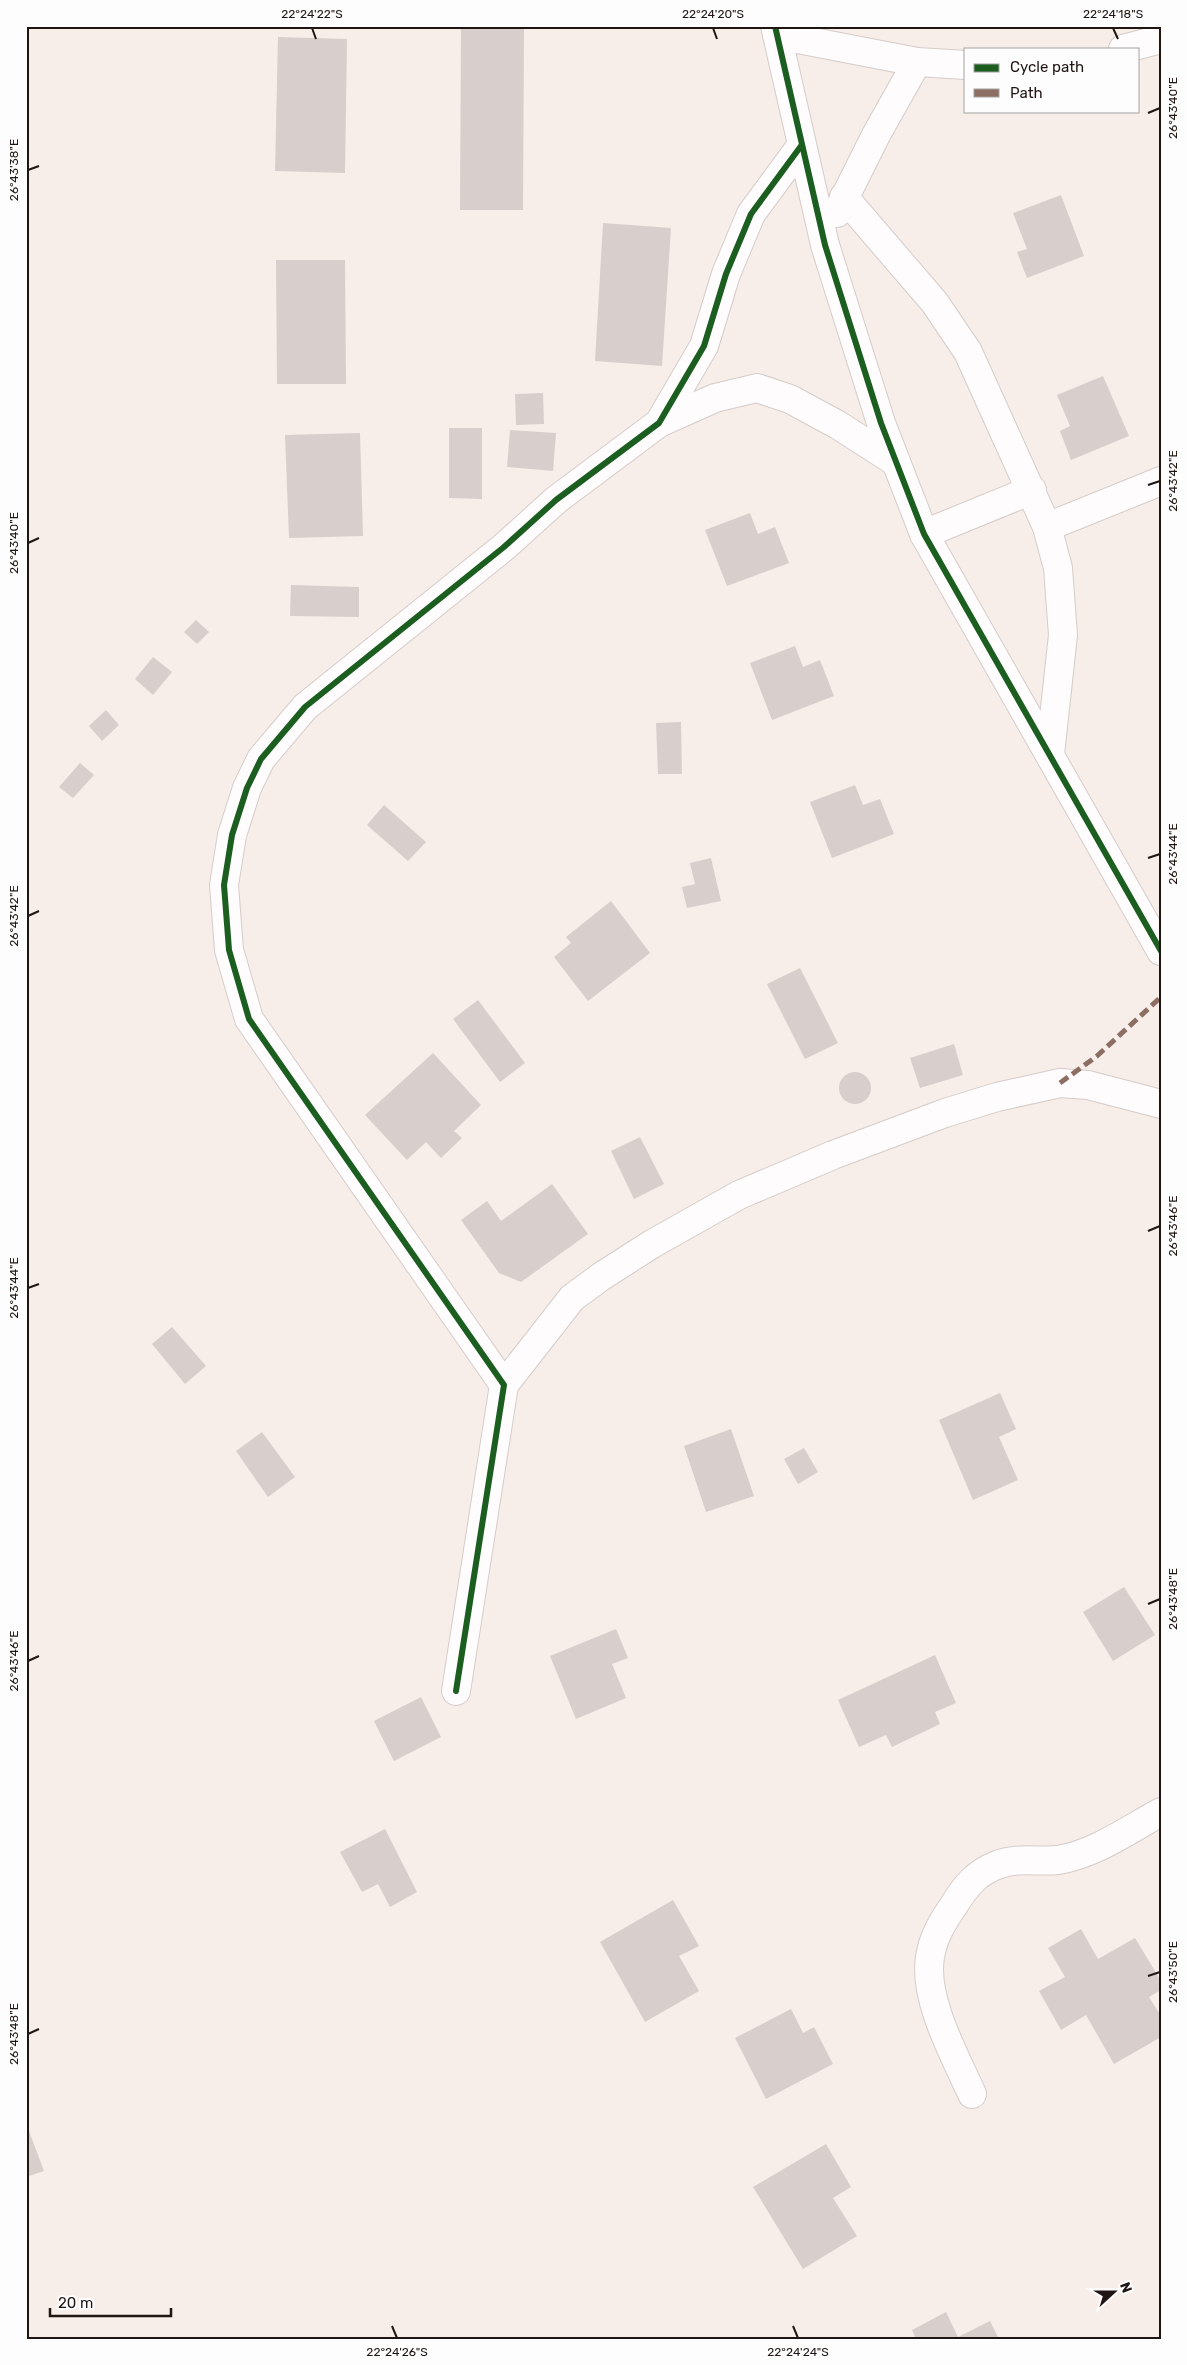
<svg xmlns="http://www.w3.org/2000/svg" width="1187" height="2365" viewBox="0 0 1187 2365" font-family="Rubik,sans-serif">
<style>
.building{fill:#d8cecb}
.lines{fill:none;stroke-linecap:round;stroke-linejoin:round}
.minor-casing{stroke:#d5ccc9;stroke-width:30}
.minor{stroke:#fefcfc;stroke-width:28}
.quiet{stroke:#8d6e63;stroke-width:5;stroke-dasharray:10 5;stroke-linecap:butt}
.cycleway-casing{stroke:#fdfdfd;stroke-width:9}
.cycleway{stroke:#1b5e20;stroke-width:6}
.ticks{fill:none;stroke:#1f1613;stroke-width:2}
.neatline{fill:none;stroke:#1f1613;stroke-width:2}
.ticks-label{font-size:12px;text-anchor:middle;fill:#1f1613}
</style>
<rect width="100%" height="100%" fill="#f7eeea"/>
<g class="building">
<path d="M461,26H524L523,210H460Z"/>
<path d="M278,37L347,39L345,173L275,171Z"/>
<path d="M1061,195L1084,256L1027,278L1017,252L1027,249L1013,213Z"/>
<path d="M603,223L671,228L662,366L595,361Z"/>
<path d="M276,260H345L346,384H277Z"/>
<path d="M1103,376L1129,436L1071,460L1060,431L1070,426L1057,395Z"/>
<path d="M543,393L544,424L516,425L515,394Z"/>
<path d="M449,428H482V499L449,498Z"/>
<path d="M510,430L556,433L553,471L507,467Z"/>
<path d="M360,433L363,536L289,538L285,435Z"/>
<path d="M750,513L758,534L775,527L789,563L727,586L705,530Z"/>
<path d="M291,585L359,587V617L290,616Z"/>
<path d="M196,620L209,632L197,644L184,632Z"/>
<path d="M795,646L803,667L820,660L834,696L772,720L750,663Z"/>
<path d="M153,657L172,672L153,695L135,679Z"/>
<path d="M106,710L119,725L102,741L89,726Z"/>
<path d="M681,722L682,774H658L656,723Z"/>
<path d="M80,763L94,775L73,798L59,787Z"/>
<path d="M855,785L863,805L880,799L894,834L832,858L810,802Z"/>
<path d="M384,805L426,842L408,861L367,825Z"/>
<path d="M711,858L721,901L687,908L682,887L695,884L690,863Z"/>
<path d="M611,901L650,953L588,1001L554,957L571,943L566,937Z"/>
<path d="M800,968L838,1043L805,1059L767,984Z"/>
<path d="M478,1000L525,1063L500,1082L453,1019Z"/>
<path d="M954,1044L963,1075L920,1088L910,1058Z"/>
<path d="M433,1053L481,1105L454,1131L462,1138L441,1158L426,1142L407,1160L365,1115Z"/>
<circle cx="855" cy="1088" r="16"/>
<path d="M640,1137L664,1184L634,1199L611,1151Z"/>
<path d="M552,1184L588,1234L521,1282L499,1273L461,1220L487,1201L501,1221Z"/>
<path d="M172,1327L206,1366L185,1384L152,1344Z"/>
<path d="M1000,1393L1016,1429L999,1437L1018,1480L973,1500L939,1420Z"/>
<path d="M731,1429L754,1496L706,1512L684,1446Z"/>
<path d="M262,1432L295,1477L268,1497L236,1451Z"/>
<path d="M804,1448L818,1472L798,1484L784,1459Z"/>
<path d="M1124,1587L1155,1635L1113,1661L1083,1612Z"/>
<path d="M616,1629L628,1658L612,1664L626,1698L576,1719L550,1656Z"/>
<path d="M935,1655L956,1703L935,1712L940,1724L892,1747L886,1735L859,1747L838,1700Z"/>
<path d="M421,1697L441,1737L394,1761L374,1721Z"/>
<path d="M385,1829L417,1892L390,1907L378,1884L362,1892L340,1852Z"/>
<path d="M673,1900L699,1946L679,1956L699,1991L645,2022L600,1942Z"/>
<path d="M1081,1929L1098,1959L1135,1938L1161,1981V1990L1149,1997L1161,2016V2037L1114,2064L1086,2015L1061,2030L1039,1991L1065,1977L1048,1948Z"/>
<path d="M791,2009L803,2033L814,2027L833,2064L766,2099L735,2038Z"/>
<path d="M26,2123L44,2171L26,2177Z"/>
<path d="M826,2144L851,2187L833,2198L857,2236L803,2269L753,2187Z"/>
<path d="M946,2312L958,2337L990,2321L999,2339H916L912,2330Z"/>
</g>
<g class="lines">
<g class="minor-casing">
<g id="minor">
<path d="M775,26L825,245L881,423L924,534L1161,951"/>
<path d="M777,35L917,62L966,65"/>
<path d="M1123,49L1161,39"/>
<path d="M844,197L935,303L968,352L1047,527L1058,568L1063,635L1050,754"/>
<path d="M837,213L876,135L917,62"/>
<path d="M659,423L715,398L757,388L790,399L838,425L894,461"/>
<path d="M1047,527L1161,481"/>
<path d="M924,534L1032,490"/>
<path d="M504,1385L572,1298L602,1276L652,1244L739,1195L833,1155L945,1113L997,1097L1060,1083L1088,1085L1161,1104"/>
<path d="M456,1691L504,1385L249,1019L229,950L224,885L232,835L247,788L261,759L305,707L504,547L556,500L659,423L704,346L726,274L751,214L801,146"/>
<path d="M972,2094C955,2056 923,1999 930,1957C933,1937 943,1921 954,1905C965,1887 976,1873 997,1865C1017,1857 1038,1862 1058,1860C1095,1854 1128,1830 1161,1812"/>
</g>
</g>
<use href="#minor" class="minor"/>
<path class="quiet" d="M1060,1083L1097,1056L1161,997"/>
<g class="cycleway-casing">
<g id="cycleway">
<path d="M775,26L825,245L881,423L924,534L1161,951"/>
<path d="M456,1691L504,1385L249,1019L229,950L224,885L232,835L247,788L261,759L305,707L504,547L556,500L659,423L704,346L726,274L751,214L801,146"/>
</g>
</g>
<use href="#cycleway" class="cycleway"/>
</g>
<path class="ticks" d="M312,28L316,39M713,28L717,39M1113,28L1118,39M1148,113L1160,108M28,170L39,166M1148,485L1160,481M28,543L39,538M1148,858L1160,854M28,916L39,911M1148,1231L1160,1226M28,1288L39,1284M1148,1604L1160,1599M28,1661L39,1656M1148,1976L1160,1972M28,2034L39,2029M392,2326L397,2338M793,2326L798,2338"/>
<rect width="1187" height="2365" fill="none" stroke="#fdfdfd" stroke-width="55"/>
<rect x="964" y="48" width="175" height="65" fill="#fdfdfd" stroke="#a4a19f"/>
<rect x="974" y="64" width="25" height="8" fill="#1b5e20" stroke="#a4a19f"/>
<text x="1010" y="72" font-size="15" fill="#1f1613">Cycle path</text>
<rect x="974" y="89" width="25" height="8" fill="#8d6e63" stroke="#a4a19f"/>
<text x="1010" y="98" font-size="15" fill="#1f1613">Path</text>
<g transform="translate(1114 2292) rotate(69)" stroke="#fdfdfd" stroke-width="4" paint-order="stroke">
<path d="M0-4L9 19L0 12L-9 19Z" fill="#1f1613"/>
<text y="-8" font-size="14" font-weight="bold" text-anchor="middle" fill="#1f1613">N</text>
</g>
<path d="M50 2308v8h121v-8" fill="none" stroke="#1f1613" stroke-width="2.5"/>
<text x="58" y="2308" font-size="15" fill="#1f1613" stroke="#fdfdfd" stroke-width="4" paint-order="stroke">20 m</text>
<rect x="28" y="28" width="1132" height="2310" class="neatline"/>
<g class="ticks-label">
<text x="312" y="18">22°24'22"S</text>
<text x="713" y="18">22°24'20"S</text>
<text x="1113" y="18">22°24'18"S</text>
<text transform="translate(1173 108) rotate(-90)" y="4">26°43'40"E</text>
<text transform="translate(14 170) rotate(-90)" y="4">26°43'38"E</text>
<text transform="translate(1173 481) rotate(-90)" y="4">26°43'42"E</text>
<text transform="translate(14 543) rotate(-90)" y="4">26°43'40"E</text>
<text transform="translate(1173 854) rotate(-90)" y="4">26°43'44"E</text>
<text transform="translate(14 916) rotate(-90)" y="4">26°43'42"E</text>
<text transform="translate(1173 1226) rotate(-90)" y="4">26°43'46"E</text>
<text transform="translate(14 1288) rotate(-90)" y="4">26°43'44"E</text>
<text transform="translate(1173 1599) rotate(-90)" y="4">26°43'48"E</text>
<text transform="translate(14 1661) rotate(-90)" y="4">26°43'46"E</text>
<text transform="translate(1173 1972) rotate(-90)" y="4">26°43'50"E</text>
<text transform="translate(14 2034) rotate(-90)" y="4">26°43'48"E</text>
<text x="397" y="2356">22°24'26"S</text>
<text x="798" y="2356">22°24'24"S</text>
</g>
</svg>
